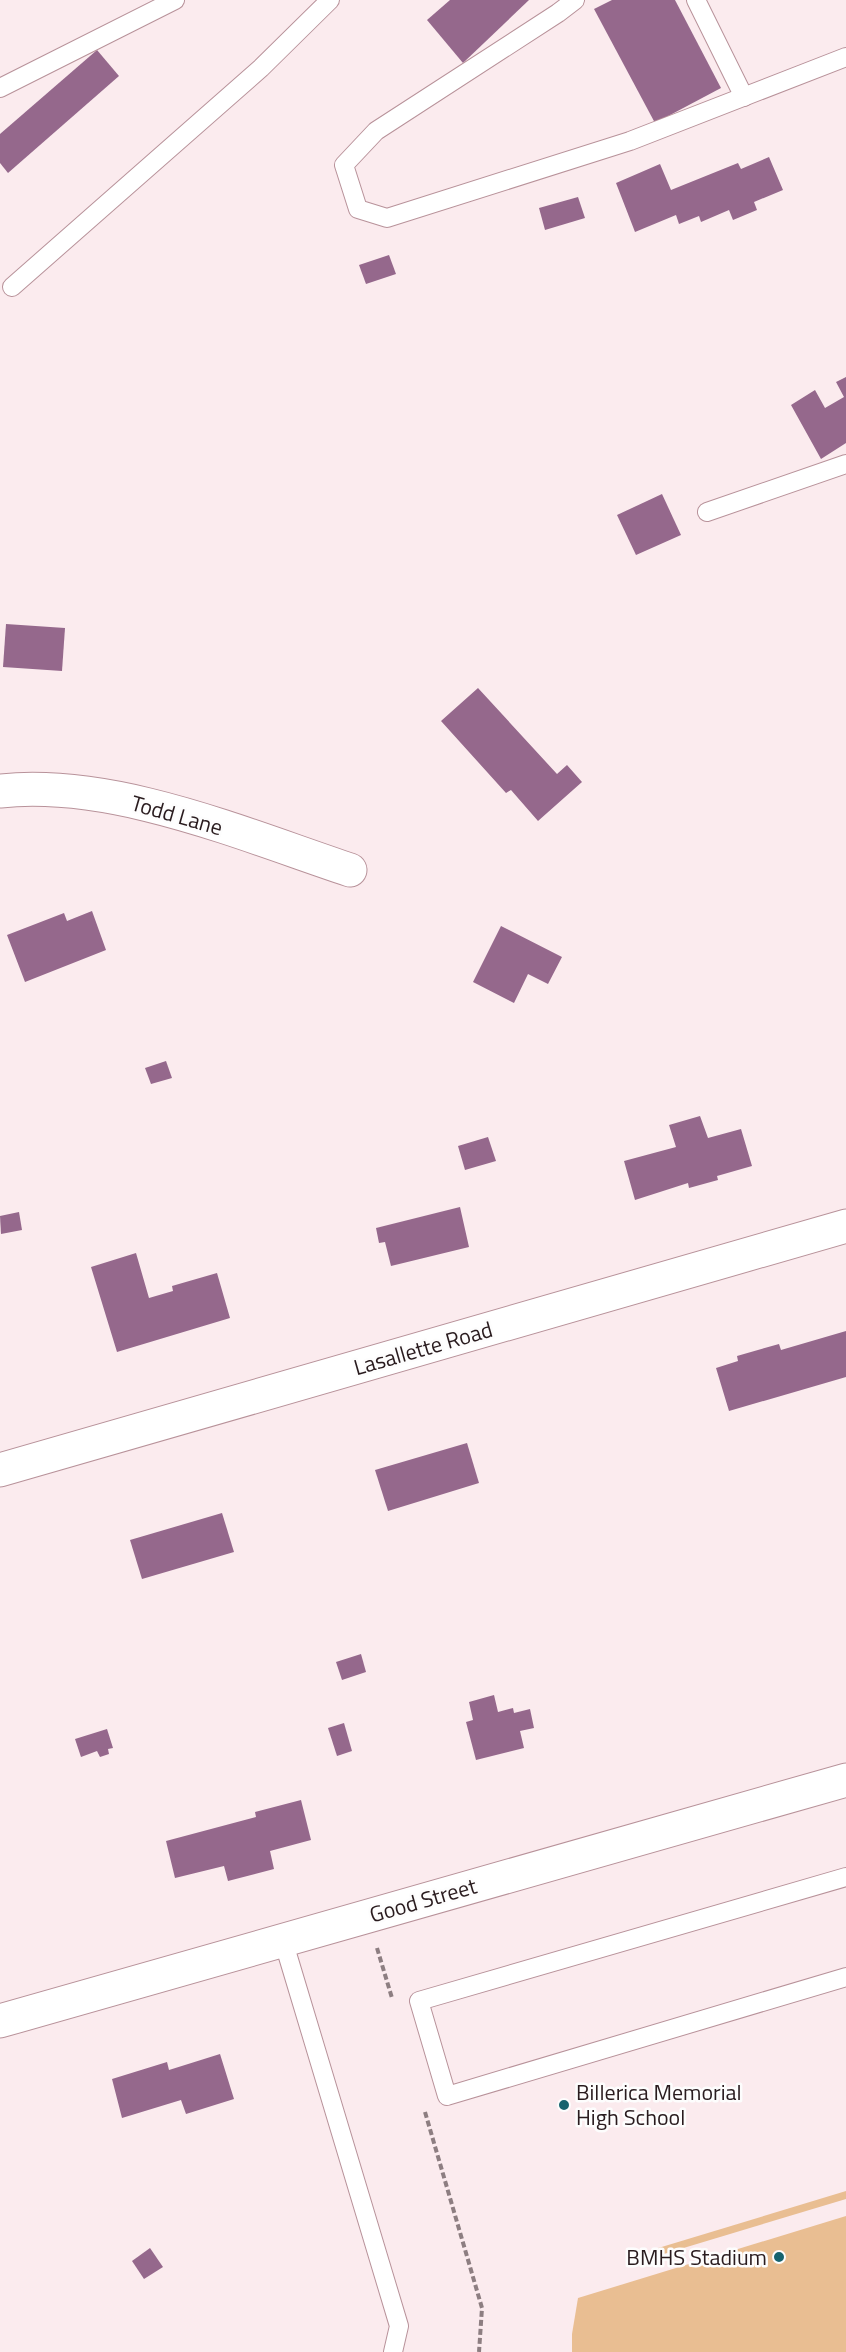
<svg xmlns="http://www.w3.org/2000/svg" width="846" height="2352" viewBox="0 0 846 2352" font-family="'Titillium Web',sans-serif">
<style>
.green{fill:#e9be92}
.building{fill:#95688c}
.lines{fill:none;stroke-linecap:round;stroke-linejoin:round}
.service-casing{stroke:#b8929a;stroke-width:20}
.minor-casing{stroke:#b8929a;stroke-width:35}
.path{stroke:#8d7e81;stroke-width:4;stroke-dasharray:6 3;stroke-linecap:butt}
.service{stroke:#fff;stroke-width:18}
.minor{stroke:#fff;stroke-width:33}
.poi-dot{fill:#17636e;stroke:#fdfdfd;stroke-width:2}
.labels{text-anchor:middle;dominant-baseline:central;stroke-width:5;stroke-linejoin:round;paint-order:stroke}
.street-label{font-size:22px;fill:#291b1e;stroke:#fdfdfd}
.poi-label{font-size:22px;fill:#291b1e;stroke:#fdfdfd;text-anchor:start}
</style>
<rect width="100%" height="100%" fill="#fbebee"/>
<g class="green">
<path d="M846,2191V2199L657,2256L655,2249Z"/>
<path d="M846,2216V2352H572V2334L578,2298Z"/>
</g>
<g class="building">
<path d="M450,0H529L463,63L427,20Z"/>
<path d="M612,0H675L721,88L655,123L594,9Z"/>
<path d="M97,50L119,76L8,173L0,163V134Z"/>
<path d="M769,157L783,190L754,202L757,210L733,220L729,210L701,222L699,216L679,224L676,215L635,232L616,183L660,164L671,190L738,163L741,169Z"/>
<path d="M578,197L585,218L545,230L539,208Z"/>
<path d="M389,255L396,274L366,284L359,265Z"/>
<path d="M846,377V443L821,459L791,405L815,390L825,408L844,397L836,382Z"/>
<path d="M662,494L681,535L636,555L617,515Z"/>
<path d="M6,624L65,628L62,671L3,667Z"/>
<path d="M478,688L557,774L567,765L582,782L538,821L511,790L506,793L441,721Z"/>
<path d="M92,911L106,950L25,982L7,935L64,913L67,921Z"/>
<path d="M501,926L562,957L548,984L528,974L514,1003L473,982Z"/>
<path d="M166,1061L172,1078L151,1084L145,1068Z"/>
<path d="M700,1116L708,1138L741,1129L752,1166L717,1176L718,1180L689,1188L688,1183L635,1200L624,1161L676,1147L669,1125Z"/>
<path d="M488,1137L496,1161L465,1170L458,1146Z"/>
<path d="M460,1207L469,1247L391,1266L385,1242L379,1243L376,1228Z"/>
<path d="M19,1212L22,1230L1,1234L0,1216Z"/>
<path d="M136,1253L149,1298L173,1291L172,1286L217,1273L230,1318L117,1352L91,1267Z"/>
<path d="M846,1331V1377L729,1411L716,1368L738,1361L737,1356L779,1344L781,1350Z"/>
<path d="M467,1443L479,1483L388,1511L375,1470Z"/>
<path d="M222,1513L234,1552L142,1579L130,1540Z"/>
<path d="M361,1654L366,1672L342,1680L336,1662Z"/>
<path d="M494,1695L498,1712L513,1708L514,1713L530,1709L534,1728L520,1731L524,1748L476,1760L466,1722L473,1720L469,1702Z"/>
<path d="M344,1723L352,1751L337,1756L328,1728Z"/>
<path d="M107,1729L113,1748L108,1749L109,1754L100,1757L97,1751L81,1757L75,1739Z"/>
<path d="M301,1800L311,1840L270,1851L274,1869L228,1881L224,1866L175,1878L166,1841L256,1817L255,1812Z"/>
<path d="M220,2054L234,2099L186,2114L181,2100L122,2118L112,2079L167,2062L169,2070Z"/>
<path d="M150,2248L163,2267L144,2279L132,2261Z"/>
</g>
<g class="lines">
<g class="service-casing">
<g id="service">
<path d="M575,0L558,13L376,131L344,165L358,209L387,218L630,141L846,57"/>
<path d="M696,0L744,97"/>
<path d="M0,88L175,0"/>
<path d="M12,287L261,68L330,0"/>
<path d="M707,512L846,464"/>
<path d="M846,1877L419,2001L447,2096L846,1977"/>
<path d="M283,1940L399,2326L393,2352"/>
</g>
</g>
<g class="minor-casing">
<g id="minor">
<path d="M0,791C114,779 242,834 350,870"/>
<path d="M0,1470L846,1226"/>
<path d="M0,2021L846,1780"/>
</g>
</g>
<g class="path">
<path d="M377,1948L392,1998"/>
<path d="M425,2112L482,2308L479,2352"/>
</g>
<use href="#service" class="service"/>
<use href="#minor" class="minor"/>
</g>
<g class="poi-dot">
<circle cx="564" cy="2105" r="6"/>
<circle cx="779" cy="2257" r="6"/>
</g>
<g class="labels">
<g class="street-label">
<text transform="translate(177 815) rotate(16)">Todd Lane</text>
<text transform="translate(423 1348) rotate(-16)">Lasallette Road</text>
<text transform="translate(423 1900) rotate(-16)">Good Street</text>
</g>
<g class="poi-label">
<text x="576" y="2092">Billerica Memorial<tspan x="576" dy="25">High School</tspan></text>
<text x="767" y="2257" text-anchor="end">BMHS Stadium</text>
</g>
</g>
</svg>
